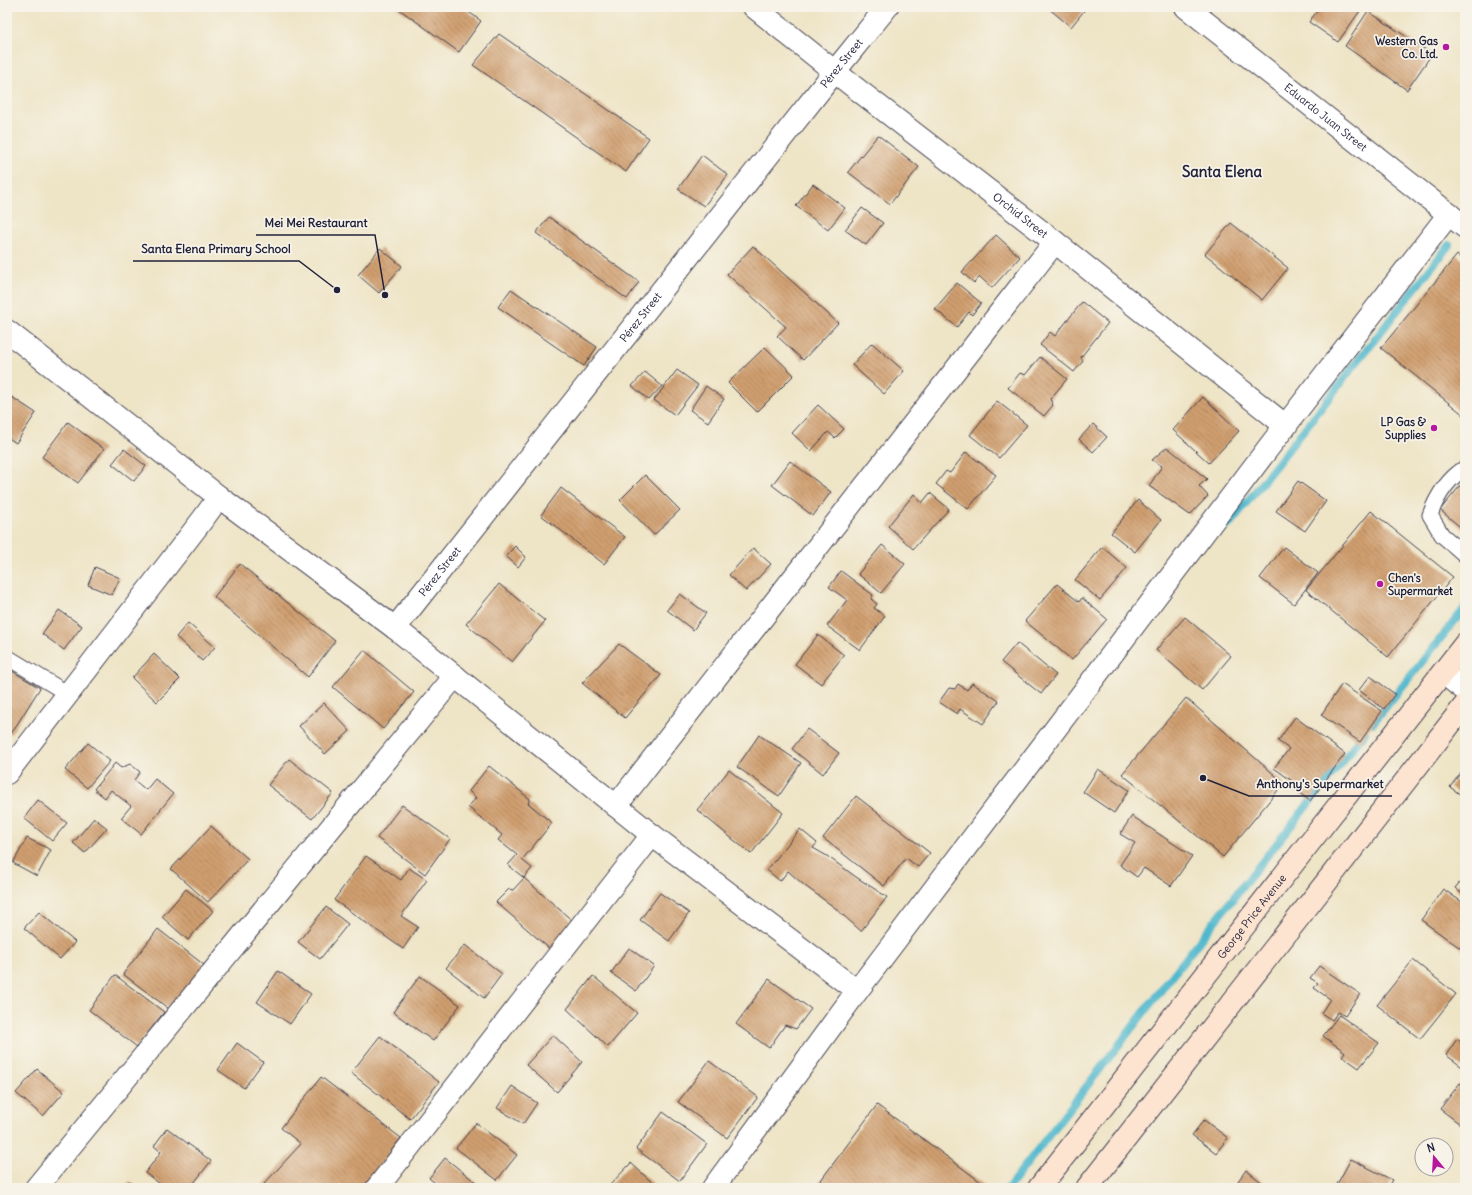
<svg xmlns="http://www.w3.org/2000/svg" width="1472" height="1195" viewBox="0 0 1472 1195" font-family="Delius,sans-serif">
<style>
.lines{fill:none;stroke-linecap:round;stroke-linejoin:round}
.stream{stroke:#4eb7cc;stroke-width:8}
.building{fill:url(#building-back-hatch)}
.service-casing{stroke:#413f50;stroke-width:17}
.minor-casing{stroke:#413f50;stroke-width:24}
.tertiary-casing{stroke:#413f50;stroke-width:24}
.secondary-casing{stroke:#413f50;stroke-width:24}
.service{stroke:#fff;stroke-width:15}
.minor{stroke:#fff;stroke-width:22}
.tertiary{stroke:#fff;stroke-width:22}
.secondary{stroke:#fde4d1;stroke-width:22}
.poi-dot{fill:#b5179e;stroke:#f7f3e8;stroke-width:1.5}
.labels{text-anchor:middle;dominant-baseline:central;stroke-width:3.5;stroke-linejoin:round;paint-order:stroke}
.poi-label{font-size:11px;font-weight:bold;fill:#22223b;stroke:#f7f3e8;text-anchor:end}
.street-label{font-size:11px;fill:#22223b;stroke:#f7f3e8}
.district-label{font-size:15px;font-weight:bold;fill:#22223b;stroke:#f7f3e8}
.leader{fill:none;stroke:#22223b;stroke-width:1.5}
.callout-dot{fill:#22223b;stroke:#f7f3e8;stroke-width:1.5}
.callout-label{font-size:12px;text-anchor:middle;font-weight:bold;fill:#22223b;stroke:#f7f3e8;stroke-width:3.5;stroke-linejoin:round;paint-order:stroke}
</style>
<defs>
<pattern id="building-back-hatch" width="6" height="6" patternUnits="userSpaceOnUse"><rect width="6" height="6" fill="#d09f6f"/><path d="M-1 5l2 2M0 0l6 6M5-1l2 2" fill="none" stroke="#a8815c"/></pattern>
</defs>
<rect width="100%" height="100%" fill="#f7f3e8"/>
<filter id="ink" filterUnits="userSpaceOnUse"><feTurbulence type="fractalNoise" baseFrequency=".025" numOctaves="2"/><feDisplacementMap in="SourceGraphic" scale="8" xChannelSelector="R" yChannelSelector="G"/><feConvolveMatrix kernelMatrix="1 2 1 2 8 2 1 2 1" color-interpolation-filters="sRGB"/></filter>
<filter id="wash" filterUnits="userSpaceOnUse"><feTurbulence type="fractalNoise" baseFrequency=".012" numOctaves="4" result="noise"/><feDisplacementMap in="SourceGraphic" scale="16" xChannelSelector="R" yChannelSelector="G"/><feGaussianBlur stdDeviation="0.9" result="paint"/><feColorMatrix in="noise" values="0 0 0 0 0 0 0 0 0 0 0 0 0 0 0 0 0 1.4 0 .05"/><feComposite in="paint" operator="in"/></filter>
<g filter="url(#wash)">
<rect width="100%" height="100%" fill="#eee4c6"/>
<g class="lines">
<g class="stream">
<path d="M1229,525L1449,245"/>
<path d="M1373,723L1465,608"/>
<path d="M1008,1188L1207,931L1365,733"/>
</g>
</g>
<g id="blocks">
<g class="building">
<path d="M396,7H462L481,21L459,52Z"/>
<path d="M1047,7H1087L1071,27Z"/>
<path d="M1320,7H1362V8L1338,42L1309,22Z"/>
<path d="M1368,11L1432,54L1407,90L1345,46Z"/>
<path d="M499,34L649,138L626,172L473,65Z"/>
<path d="M878,135L919,167L890,204L848,172Z"/>
<path d="M702,155L728,175L704,206L678,189Z"/>
<path d="M813,184L845,208L828,230L796,206Z"/>
<path d="M862,208L883,223L866,245L845,230Z"/>
<path d="M549,217L639,282L627,299L536,233Z"/>
<path d="M1231,223L1288,268L1262,300L1205,254Z"/>
<path d="M996,235L1020,257L992,288L980,277L974,283L962,272Z"/>
<path d="M753,246L838,323L803,360L777,336L786,327L727,274Z"/>
<path d="M380,248L402,266L379,293L358,275Z"/>
<path d="M1457,255L1465,261V416L1381,348Z"/>
<path d="M957,283L981,303L972,315L969,312L957,327L935,309Z"/>
<path d="M511,289L597,347L584,366L498,307Z"/>
<path d="M1082,302L1108,323L1081,357L1083,361L1074,372L1040,345L1050,332L1055,336Z"/>
<path d="M872,343L904,371L884,394L852,365Z"/>
<path d="M765,347L794,375L757,412L728,383Z"/>
<path d="M1040,357L1067,379L1050,399L1053,405L1044,416L1008,388L1020,373L1025,375Z"/>
<path d="M677,370L698,385L675,415L654,400Z"/>
<path d="M645,372L662,386L649,400L632,386Z"/>
<path d="M706,386L724,399L708,422L690,410Z"/>
<path d="M7,394L36,413L16,443L7,437Z"/>
<path d="M1203,397L1239,431L1209,463L1173,430Z"/>
<path d="M997,401L1027,425L999,458L970,435Z"/>
<path d="M818,405L844,429L835,438L828,432L811,451L792,433Z"/>
<path d="M68,422L104,449L78,483L42,457Z"/>
<path d="M1093,424L1107,437L1093,452L1079,439Z"/>
<path d="M1167,447L1207,479L1199,486L1208,496L1190,515L1149,486L1162,466L1152,460Z"/>
<path d="M124,449L146,466L134,481L112,464Z"/>
<path d="M966,452L996,475L968,509L936,484L946,471L950,473Z"/>
<path d="M790,461L831,492L813,516L772,485Z"/>
<path d="M645,475L680,510L654,535L620,500Z"/>
<path d="M1465,480V531L1440,510Z"/>
<path d="M1298,481L1326,501L1305,531L1276,511Z"/>
<path d="M561,488L625,537L604,564L541,515Z"/>
<path d="M930,493L949,509L913,549L888,526L914,494L922,503Z"/>
<path d="M1138,500L1161,520L1135,552L1111,533Z"/>
<path d="M1371,511L1453,577L1388,657L1306,590Z"/>
<path d="M882,545L905,564L881,593L858,574Z"/>
<path d="M515,546L526,557L518,567L506,556Z"/>
<path d="M1102,547L1127,568L1100,600L1075,580Z"/>
<path d="M1284,547L1318,573L1294,604L1260,578Z"/>
<path d="M753,548L771,564L746,591L729,575Z"/>
<path d="M240,564L335,641L308,677L214,597Z"/>
<path d="M95,567L120,578L112,595L88,585Z"/>
<path d="M841,571L873,595L871,599L877,604L874,608L885,616L860,650L827,626L847,600L829,587Z"/>
<path d="M499,584L545,621L512,662L466,624Z"/>
<path d="M1057,584L1079,602L1082,598L1107,619L1072,660L1025,621Z"/>
<path d="M680,594L706,613L693,630L667,610Z"/>
<path d="M59,610L82,626L64,650L42,634Z"/>
<path d="M1185,617L1231,656L1202,690L1156,650Z"/>
<path d="M188,623L215,647L202,661L176,637Z"/>
<path d="M818,635L844,655L821,684L795,664Z"/>
<path d="M1017,643L1056,675L1041,694L1001,662Z"/>
<path d="M619,644L661,675L625,718L582,683Z"/>
<path d="M364,650L414,692L383,729L333,687Z"/>
<path d="M154,654L180,679L157,702L132,678Z"/>
<path d="M7,668L40,688L11,734L7,731Z"/>
<path d="M1370,676L1395,694L1384,709L1359,690Z"/>
<path d="M972,683L999,701L983,724L960,709L957,714L939,702L949,688L955,689L958,684L967,690Z"/>
<path d="M1342,684L1382,711L1360,742L1321,715Z"/>
<path d="M1186,698L1284,783L1223,857L1122,774Z"/>
<path d="M324,703L350,731L325,754L299,726Z"/>
<path d="M1295,717L1345,754L1310,801L1289,785L1292,781L1274,768L1289,749L1278,741Z"/>
<path d="M807,729L839,753L823,774L792,749Z"/>
<path d="M759,735L801,763L779,796L737,767Z"/>
<path d="M88,743L110,761L87,788L65,770Z"/>
<path d="M289,759L333,793L312,819L268,785Z"/>
<path d="M115,763L121,768L130,764L140,772L134,780L146,790L155,779L173,794L141,834L121,818L131,806L111,790L105,798L94,789Z"/>
<path d="M489,766L530,799L528,803L552,823L522,860L532,868L524,878L508,865L517,855L498,840L502,835L468,807L476,798L469,791Z"/>
<path d="M1465,767V798L1450,787Z"/>
<path d="M1098,769L1129,790L1114,813L1083,792Z"/>
<path d="M729,770L783,813L751,854L697,810Z"/>
<path d="M856,796L930,853L918,867L906,858L884,886L823,838Z"/>
<path d="M38,800L67,823L52,841L24,818Z"/>
<path d="M402,805L450,839L425,874L377,838Z"/>
<path d="M1132,816L1192,856L1171,886L1144,868L1137,877L1120,865L1135,843L1120,834Z"/>
<path d="M94,818L107,828L85,853L73,843Z"/>
<path d="M211,826L248,859L208,902L171,869Z"/>
<path d="M800,829L817,843L813,848L827,856L856,877L887,897L861,931L834,907L805,886L788,871L780,881L767,870Z"/>
<path d="M27,838L51,850L37,876L13,863Z"/>
<path d="M366,856L401,880L409,868L427,880L401,916L418,927L403,949L334,900Z"/>
<path d="M1465,876V896L1455,888Z"/>
<path d="M524,878L576,924L552,951L496,902L509,889L513,890Z"/>
<path d="M186,889L213,911L188,940L162,917Z"/>
<path d="M1443,889L1465,904V947L1463,950L1421,920Z"/>
<path d="M660,893L689,913L669,941L640,920Z"/>
<path d="M326,907L348,924L320,959L298,942Z"/>
<path d="M39,912L75,942L60,959L24,928Z"/>
<path d="M158,929L208,968L173,1012L123,974Z"/>
<path d="M465,945L502,974L484,998L446,968Z"/>
<path d="M629,948L654,966L636,991L611,973Z"/>
<path d="M1413,960L1456,994L1420,1039L1377,1005Z"/>
<path d="M1319,966L1360,994L1345,1016L1338,1012L1332,1020L1321,1013L1330,999L1314,988L1318,983L1310,978Z"/>
<path d="M278,971L311,994L290,1024L257,1002Z"/>
<path d="M115,975L164,1012L137,1047L89,1010Z"/>
<path d="M420,976L460,1005L433,1041L393,1012Z"/>
<path d="M593,976L637,1013L608,1047L567,1009Z"/>
<path d="M769,979L811,1009L796,1029L785,1025L769,1048L736,1024Z"/>
<path d="M1339,1015L1379,1043L1359,1068L1342,1056L1345,1052L1323,1036Z"/>
<path d="M553,1035L582,1062L557,1092L526,1065Z"/>
<path d="M380,1036L439,1082L410,1119L351,1073Z"/>
<path d="M1457,1039L1465,1045V1069L1446,1055Z"/>
<path d="M237,1043L263,1062L244,1088L218,1070Z"/>
<path d="M709,1061L758,1097L727,1138L678,1102Z"/>
<path d="M37,1069L64,1092L43,1116L16,1093Z"/>
<path d="M321,1077L401,1138L363,1188H268L264,1184L301,1144L281,1128Z"/>
<path d="M1460,1083L1465,1087V1126L1464,1127L1440,1109Z"/>
<path d="M512,1086L537,1103L523,1124L497,1108Z"/>
<path d="M877,1105L985,1185L983,1188H815Z"/>
<path d="M663,1112L707,1144L680,1181L636,1149Z"/>
<path d="M1204,1120L1228,1138L1216,1153L1192,1135Z"/>
<path d="M476,1123L517,1155L497,1180L456,1148Z"/>
<path d="M167,1128L211,1161L190,1188H166L145,1173L161,1152L154,1146Z"/>
<path d="M445,1158L483,1188H441L429,1178Z"/>
<path d="M1351,1159L1392,1180L1387,1188H1335Z"/>
<path d="M631,1163L658,1188H607Z"/>
<path d="M1246,1170L1269,1188H1233Z"/>
<path d="M130,1181L138,1188H123Z"/>
</g>
</g>
</g>
<g filter="url(#ink)">
<use href="#blocks" fill-opacity="0" stroke="#413f50" stroke-width="1"/>
<g class="lines">
<g class="service-casing">
<g id="service">
<path d="M1465,468C1449,478 1437,496 1430,515L1442,535L1465,555"/>
<path d="M7,657L68,694"/>
</g>
</g>
<g class="minor-casing">
<g id="minor">
<path id="s1" d="M754,7L849,83L1055,242L1286,426"/>
<path d="M7,773L203,519L219,497"/>
<path d="M616,806L1055,242"/>
<path d="M857,991L1272,443L1449,214"/>
<path d="M36,1188L455,676"/>
<path d="M377,1188L652,835"/>
</g>
</g>
<g class="tertiary-casing">
<g id="tertiary">
<path id="s2" d="M1186,7L1465,227"/>
<path d="M7,331L219,497L395,628L652,835L857,991L713,1188"/>
<path id="s3" d="M395,628L835,71L887,7"/>
<path d="M1443,673L1465,690"/>
</g>
</g>
<g class="secondary-casing">
<g id="secondary">
<path id="s4" d="M1039,1188L1465,644"/>
<path d="M1087,1188L1465,705"/>
</g>
</g>
<use href="#service" class="service"/>
<use href="#minor" class="minor"/>
<use href="#tertiary" class="tertiary"/>
<use href="#secondary" class="secondary"/>
</g>
</g>
<g class="poi-dot">
<circle cx="1446" cy="47" r="4"/>
<circle cx="1434" cy="428" r="4"/>
<circle cx="1380" cy="584" r="4"/>
</g>
<g class="labels">
<g class="poi-label">
<text x="1438" y="41">Western Gas<tspan x="1438" dy="13">Co. Ltd.</tspan></text>
<text x="1426" y="422">LP Gas &amp;<tspan x="1426" dy="13">Supplies</tspan></text>
<text x="1388" y="578" text-anchor="start">Chen's<tspan x="1388" dy="13">Supermarket</tspan></text>
</g>
<g class="street-label">
<text stroke="none"><textPath href="#s3" startOffset="720">Pérez Street</textPath></text>
<text stroke="none"><textPath href="#s2" startOffset="178">Eduardo Juan Street</textPath></text>
<text stroke="none"><textPath href="#s1" startOffset="338">Orchid Street</textPath></text>
<text stroke="none"><textPath href="#s3" startOffset="396">Pérez Street</textPath></text>
<text stroke="none"><textPath href="#s3" startOffset="72">Pérez Street</textPath></text>
<text stroke="none"><textPath href="#s4" startOffset="345">George Price Avenue</textPath></text>
</g>
<g class="district-label">
<text x="1222" y="171">Santa Elena</text>
</g>
</g>
<path class="leader" d="M385 295L375 235H256M337 290L299 261H133M1203 778L1249 796H1392"/>
<g class="callout-dot">
<circle cx="385" cy="295" r="4"/>
<circle cx="337" cy="290" r="4"/>
<circle cx="1203" cy="778" r="4"/>
</g>
<g class="callout-label">
<text x="316" y="227">Mei Mei Restaurant</text>
<text x="216" y="253">Santa Elena Primary School</text>
<text x="1320" y="788">Anthony's Supermarket</text>
</g>
<rect width="1472" height="1195" fill="none" stroke="#f7f3e8" stroke-width="24"/>
<g transform="translate(1434 1157) rotate(342)"><circle r="19" fill="#f7f3e8" stroke="#a29fa3"/>
<path d="M0-3L7 15L0 10L-7 15Z" fill="#b5179e"/>
<text y="-6" font-size="11" font-weight="bold" text-anchor="middle" fill="#22223b">N</text>
</g>
</svg>
